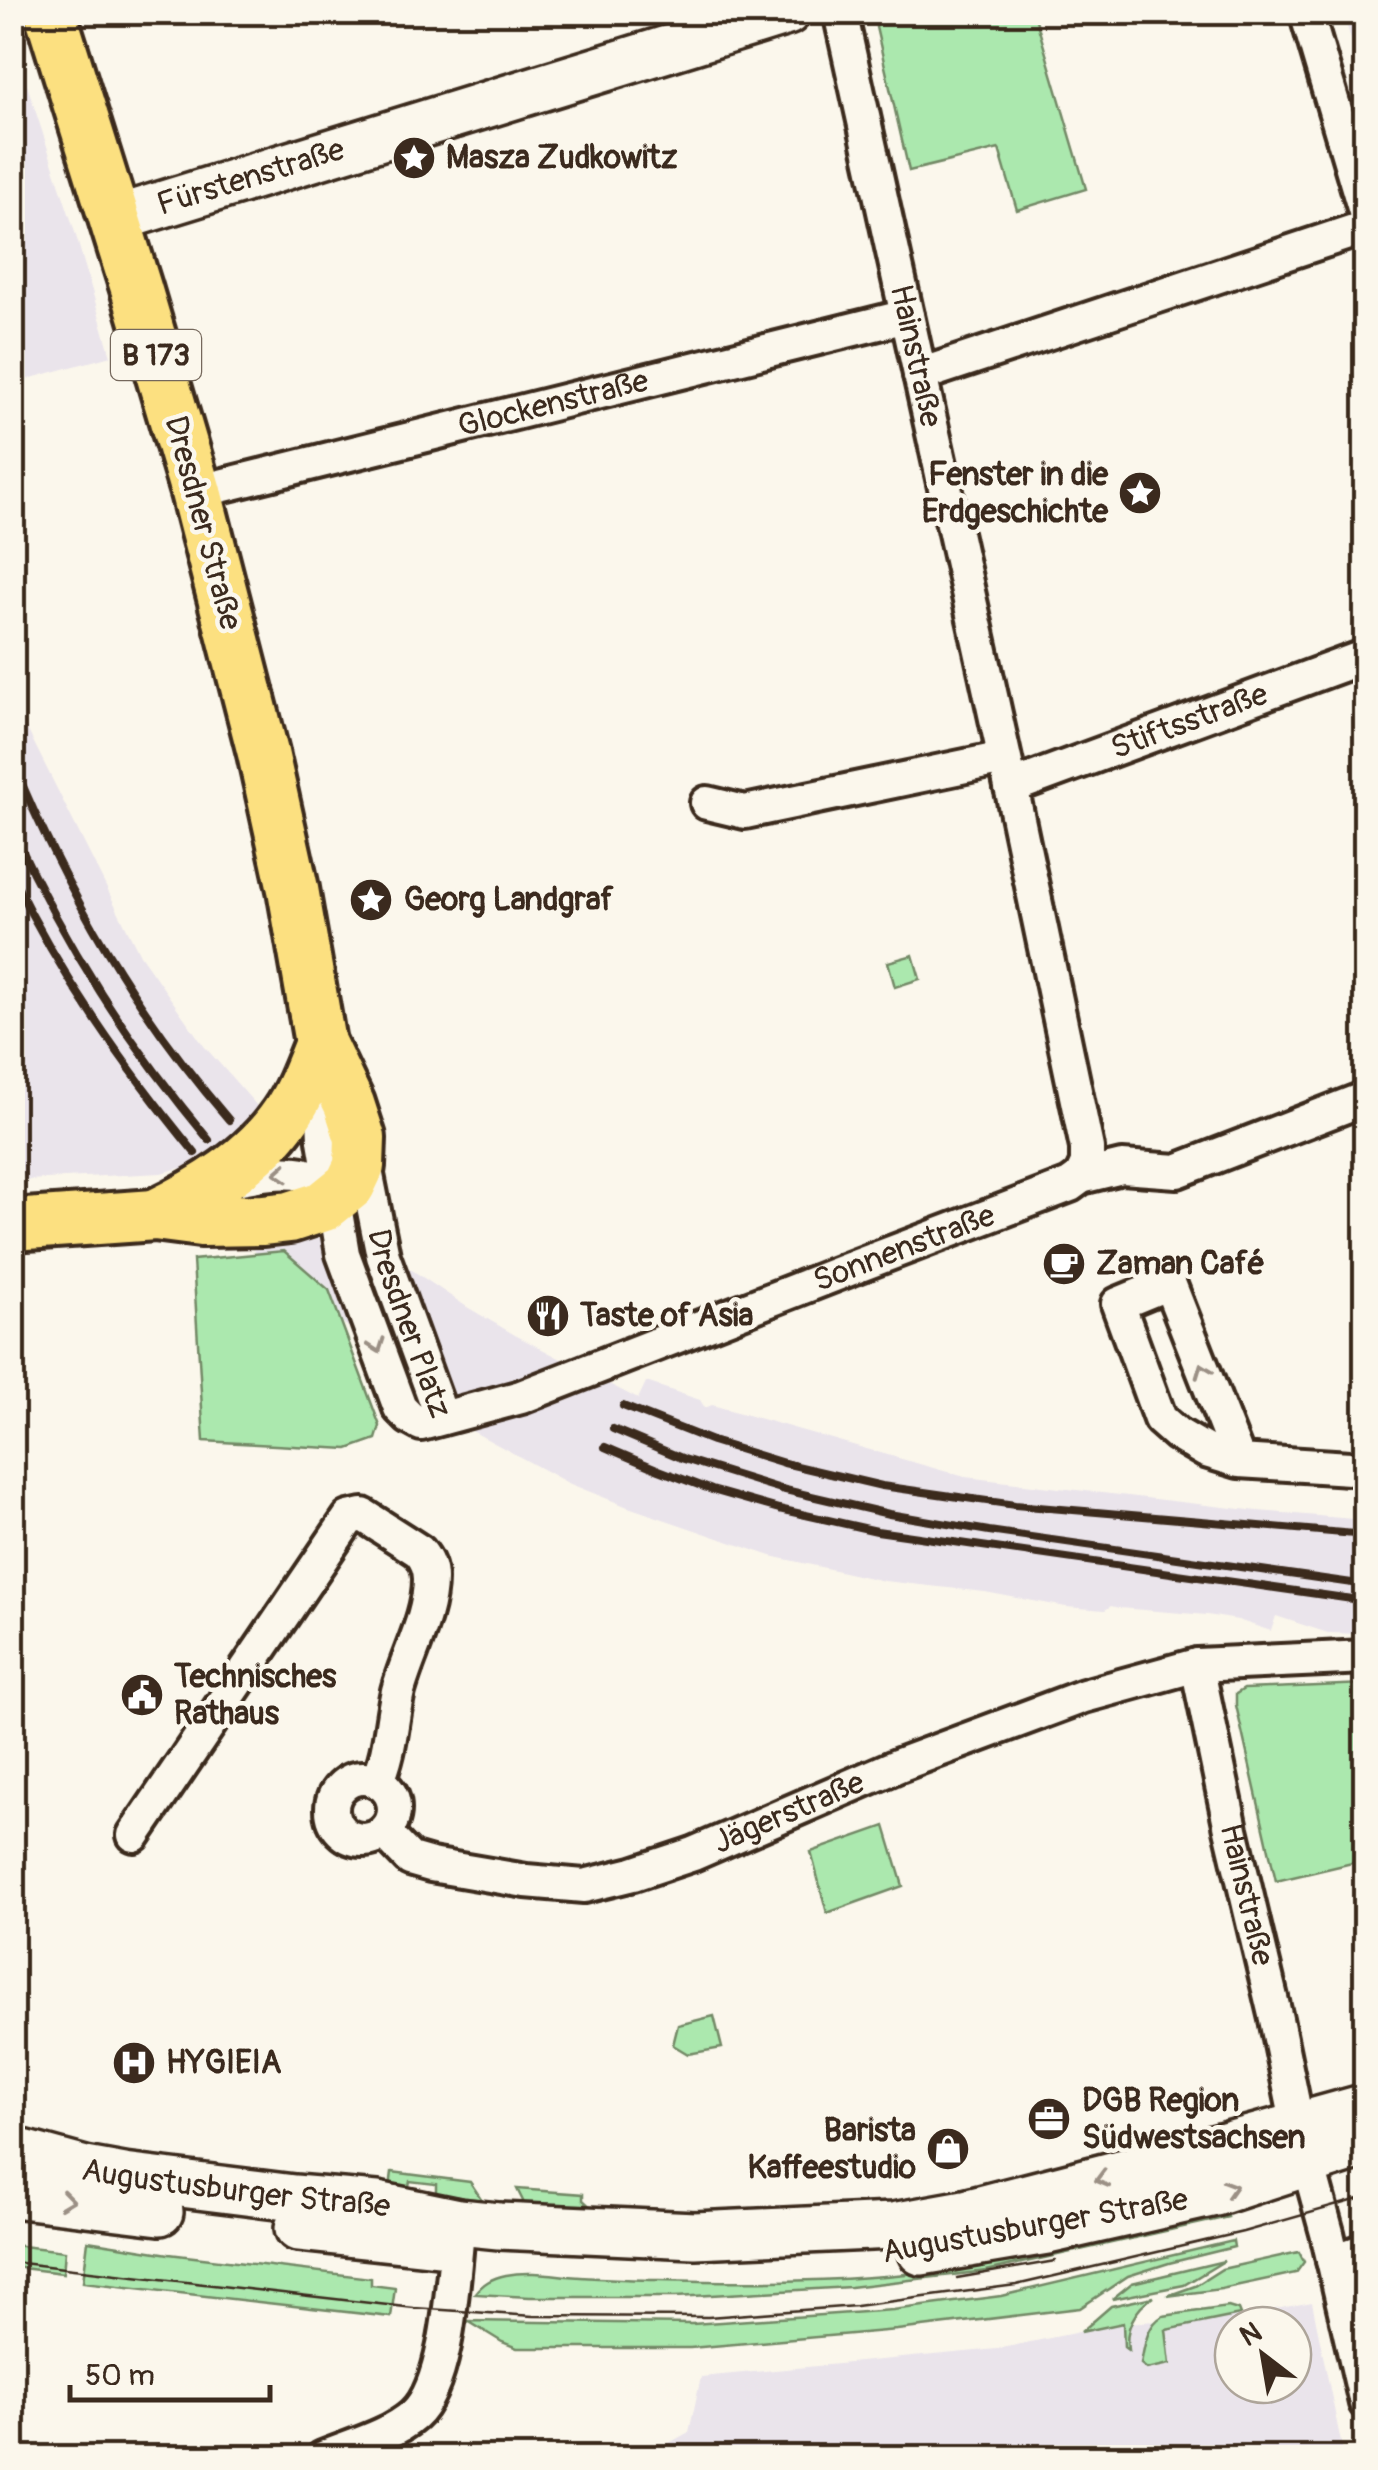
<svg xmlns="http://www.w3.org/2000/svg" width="1378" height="2470" viewBox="0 0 1378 2470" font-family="Pangolin,sans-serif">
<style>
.built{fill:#eae4eb;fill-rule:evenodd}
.green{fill:#abe8ae;stroke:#738966;stroke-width:2.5}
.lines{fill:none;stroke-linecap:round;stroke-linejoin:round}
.street-casing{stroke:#3b2a1e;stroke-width:40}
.secondary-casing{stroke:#3b2a1e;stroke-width:52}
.primary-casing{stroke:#3b2a1e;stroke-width:58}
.street{stroke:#fbf7ec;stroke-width:32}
.secondary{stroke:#fbf7ec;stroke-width:45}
.primary{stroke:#fce080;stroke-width:50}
.tram{stroke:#3b2a1e;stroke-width:2.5}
.rail{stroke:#3b2a1e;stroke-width:8}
.oneway{stroke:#9b9085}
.labels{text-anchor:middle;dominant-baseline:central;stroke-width:9;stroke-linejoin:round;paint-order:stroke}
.shield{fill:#fbf7ec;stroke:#75685c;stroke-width:2.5}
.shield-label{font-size:30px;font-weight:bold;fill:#3b2a1e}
.poi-label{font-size:32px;font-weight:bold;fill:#3b2a1e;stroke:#fbf7ec;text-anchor:start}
.street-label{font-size:32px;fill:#3b2a1e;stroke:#fbf7ec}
</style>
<rect width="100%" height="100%" fill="#fbf7ec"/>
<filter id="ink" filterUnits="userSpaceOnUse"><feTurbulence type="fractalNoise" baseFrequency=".01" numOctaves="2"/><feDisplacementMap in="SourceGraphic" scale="20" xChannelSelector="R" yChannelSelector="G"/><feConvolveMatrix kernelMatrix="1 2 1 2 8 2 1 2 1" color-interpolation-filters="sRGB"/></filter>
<g filter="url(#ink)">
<g class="built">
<path d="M1343,13H1365V86Z"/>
<path d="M12,39L74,229L111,356L13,383Z"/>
<path d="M12,699L140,955L204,1046L258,1107L245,1122L310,1187L357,1228L409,1268L467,1307L515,1335L638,1399L646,1382L700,1400L705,1408L712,1405L965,1477L1258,1511L1365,1520V1634L1328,1633L1276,1616L1271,1631L1238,1620L1207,1615L1119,1608L1111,1606L1105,1610L1066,1607L985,1592L884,1581L771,1556L628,1507L568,1483L398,1391L411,1374L275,1272L210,1206L180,1168L161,1173L27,1180L12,1160Z"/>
<path d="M1312,2302L1344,2457L642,2458L689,2432L701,2377L997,2349L1123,2323L1157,2321L1166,2330ZM1233,2325H1293V2385H1233Z"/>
</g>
<g class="green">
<path d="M887,13H1034L1086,189L1017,210L999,149L909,171L876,27Z"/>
<path d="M913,955L920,979L895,987L888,962Z"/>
<path d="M284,1251L329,1290L380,1426L376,1439L348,1449L204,1441L193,1260Z"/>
<path d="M1365,1684V1860L1276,1881L1236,1705V1694L1244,1689Z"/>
<path d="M885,1826L903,1886L827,1913L811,1852Z"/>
<path d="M714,2016L722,2048L688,2054L673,2045L678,2025Z"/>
<path d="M392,2172L470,2182L482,2200L436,2194V2184L410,2181L408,2191L390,2188Z"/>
<path d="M517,2189L583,2194V2200L595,2211L523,2205V2201Z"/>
<path d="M1225,2208L1228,2217L986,2271L850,2287L676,2297H530L475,2294C483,2283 492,2278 506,2275C526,2271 547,2274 567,2276C598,2278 628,2280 659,2280C768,2283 879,2282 987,2263C1065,2248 1147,2226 1225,2208Z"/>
<path d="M88,2241L169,2254L371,2278V2285L395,2288L391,2317L83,2282Z"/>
<path d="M1233,2241L1234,2247L1169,2263L1128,2276L1080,2308L897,2330L690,2348H517L502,2342L468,2321L692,2324L893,2310L1001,2296Z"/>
<path d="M13,2245L65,2251L63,2273L13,2267Z"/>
<path d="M1299,2252L1304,2262L1296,2273L1221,2289L1167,2296L1195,2286L1222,2269Z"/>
<path d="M1224,2261L1184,2285L1112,2299L1132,2283Z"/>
<path d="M1153,2297C1135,2309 1124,2329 1128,2350L1124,2347L1123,2323L1081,2332L1111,2306Z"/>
<path d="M1228,2307L1238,2310L1240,2315L1166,2330L1170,2364L1147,2369L1141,2364C1144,2347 1147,2324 1163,2316Z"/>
</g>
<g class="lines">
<g class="street-casing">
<g id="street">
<path id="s1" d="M840,12L1014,800L1087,1148V1164L1081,1177"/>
<path d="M1306,12L1366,215"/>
<path d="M920,375L1366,227"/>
<path id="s2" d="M196,492L907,316"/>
<path id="s3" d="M1011,787L1366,656"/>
<path d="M707,803L745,812L1004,758"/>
<path id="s4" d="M321,1061L324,1140L343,1254L400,1408L410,1418L421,1424L521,1397L857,1266L1070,1185L1081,1177L1122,1167L1177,1171L1366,1098"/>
<path id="s5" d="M363,1155L383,1256L442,1418"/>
<path d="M224,1181C268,1174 306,1160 342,1196"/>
<path d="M1239,1461L1169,1283L1118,1304L1160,1419L1177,1434L1206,1451L1239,1461L1366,1469"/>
<path id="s6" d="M1197,1665L1231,1829L1276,2019L1298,2127L1327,2233L1366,2403"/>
<circle cx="363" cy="1809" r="31"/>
<path id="s7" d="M384,1832L410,1859L431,1865L526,1881L584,1886L633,1874L693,1854L899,1765L1084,1696L1197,1665L1366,1657"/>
<path d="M134,1835L349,1518L363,1515L419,1551C426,1559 430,1568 430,1579C430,1617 408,1654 398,1691C391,1721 391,1753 377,1782"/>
<path d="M1333,2261L1366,2250"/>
<path d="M323,2458C352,2446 390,2436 414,2415C450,2383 453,2270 459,2222"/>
</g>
</g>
<g class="secondary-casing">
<g id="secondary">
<path id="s8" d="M115,219L787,12"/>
<path id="s9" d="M12,2150L85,2170L124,2177L294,2198L377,2205L459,2222L499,2226L695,2235L893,2226L965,2213L1221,2147L1366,2107"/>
<path d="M12,2194L160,2212"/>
<path d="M298,2228L438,2243"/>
<path d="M921,2252L1047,2231L1215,2193L1366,2144"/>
</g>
</g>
<g class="primary-casing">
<g id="primary">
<path d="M155,1215C203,1192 255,1161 286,1115C301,1093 310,1068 320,1043"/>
<path d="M12,1225L155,1215L201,1221L263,1220L290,1217L324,1206L350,1185L359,1166L360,1138L349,1104L320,1043L293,889L263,753L196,492L136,288L50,12"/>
</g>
</g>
<use href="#street" class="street"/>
<use href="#secondary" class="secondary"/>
<use href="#primary" class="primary"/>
<g class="tram">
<path d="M12,2262L414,2308L533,2316L708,2317L856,2306L1016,2285L1243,2232L1366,2197"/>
<path d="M957,2278L1055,2261"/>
</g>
<g class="rail">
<path d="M12,760C67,894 135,1011 229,1120"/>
<path d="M12,829C66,947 127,1041 209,1140"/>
<path d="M12,876C61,977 124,1066 195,1153"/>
<path d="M623,1406L712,1441L784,1463L882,1486L1015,1505L1366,1535"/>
<path d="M613,1429L684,1459L781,1489L889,1514L989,1531L1366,1585"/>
<path d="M605,1447L659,1470L712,1490L779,1509L877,1531L1366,1601"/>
</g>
</g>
<defs><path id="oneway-chevron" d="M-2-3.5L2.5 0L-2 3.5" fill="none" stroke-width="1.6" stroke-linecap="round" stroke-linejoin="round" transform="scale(2.5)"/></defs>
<g class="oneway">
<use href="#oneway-chevron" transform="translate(281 1173) rotate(176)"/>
<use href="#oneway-chevron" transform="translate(377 1346) rotate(70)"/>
<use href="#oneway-chevron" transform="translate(1203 1370) rotate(-111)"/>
<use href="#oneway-chevron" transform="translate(1102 2179) rotate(165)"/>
<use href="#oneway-chevron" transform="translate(1230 2188) rotate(-17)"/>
<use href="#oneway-chevron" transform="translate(67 2200) rotate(7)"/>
</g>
</g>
<defs>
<g id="sight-disc" transform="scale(2.25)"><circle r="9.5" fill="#3b2a1e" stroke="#fbf7ec"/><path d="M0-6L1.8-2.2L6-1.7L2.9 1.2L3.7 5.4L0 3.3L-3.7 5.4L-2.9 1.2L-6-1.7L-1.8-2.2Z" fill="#fff"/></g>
<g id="cafe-disc" transform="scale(2.25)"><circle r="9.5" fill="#3b2a1e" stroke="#fbf7ec"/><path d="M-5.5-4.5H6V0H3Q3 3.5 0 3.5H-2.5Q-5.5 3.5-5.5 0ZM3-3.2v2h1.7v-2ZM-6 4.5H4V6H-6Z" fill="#fff"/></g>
<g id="restaurant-disc" transform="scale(2.25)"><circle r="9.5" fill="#3b2a1e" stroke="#fbf7ec"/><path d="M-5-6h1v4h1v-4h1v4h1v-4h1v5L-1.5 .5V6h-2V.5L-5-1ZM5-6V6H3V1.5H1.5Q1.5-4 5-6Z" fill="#fff"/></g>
<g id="civic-disc" transform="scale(2.25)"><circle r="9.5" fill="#3b2a1e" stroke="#fbf7ec"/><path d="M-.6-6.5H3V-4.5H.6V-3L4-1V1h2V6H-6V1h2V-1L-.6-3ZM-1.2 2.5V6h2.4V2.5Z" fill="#fff"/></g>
<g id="hospital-disc" transform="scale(2.25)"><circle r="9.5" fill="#3b2a1e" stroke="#fbf7ec"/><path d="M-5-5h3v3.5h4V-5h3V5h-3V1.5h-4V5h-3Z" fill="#fff"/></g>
<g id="office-disc" transform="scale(2.25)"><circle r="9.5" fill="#3b2a1e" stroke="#fbf7ec"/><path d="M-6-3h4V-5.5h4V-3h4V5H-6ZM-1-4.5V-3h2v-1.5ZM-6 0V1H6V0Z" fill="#fff"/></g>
<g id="shop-disc" transform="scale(2.25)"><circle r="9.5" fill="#3b2a1e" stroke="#fbf7ec"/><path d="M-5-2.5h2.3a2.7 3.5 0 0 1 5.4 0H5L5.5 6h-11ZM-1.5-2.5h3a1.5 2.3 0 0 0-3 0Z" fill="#fff"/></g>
</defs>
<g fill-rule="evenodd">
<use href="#sight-disc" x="414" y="158"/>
<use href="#sight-disc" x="1140" y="493"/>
<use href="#sight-disc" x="371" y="900"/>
<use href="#cafe-disc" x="1064" y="1264"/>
<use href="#restaurant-disc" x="548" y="1316"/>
<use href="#civic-disc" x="142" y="1695"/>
<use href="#hospital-disc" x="134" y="2063"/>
<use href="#office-disc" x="1049" y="2119"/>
<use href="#shop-disc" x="948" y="2149"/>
</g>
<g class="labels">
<rect class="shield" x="111" y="330" width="90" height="50" rx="8"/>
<g class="shield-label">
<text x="156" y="355">B 173</text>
</g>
<g class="poi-label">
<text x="446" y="158">Masza Zudkowitz</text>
<text x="1108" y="475" text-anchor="end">Fenster in die<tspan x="1108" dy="37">Erdgeschichte</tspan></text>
<text x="404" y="900">Georg Landgraf</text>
<text x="1096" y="1264">Zaman Café</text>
<text x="580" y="1316">Taste of Asia</text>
<text x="174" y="1677">Technisches<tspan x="174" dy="37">Rathaus</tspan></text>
<text x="166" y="2063">HYGIEIA</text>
<text x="1082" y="2101">DGB Region<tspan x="1082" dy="37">Südwestsachsen</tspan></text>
<text x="916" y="2131" text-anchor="end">Barista<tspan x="916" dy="37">Kaffeestudio</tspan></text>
</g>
<g class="street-label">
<text stroke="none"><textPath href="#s8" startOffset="142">Fürstenstraße</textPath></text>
<text stroke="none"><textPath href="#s1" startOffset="352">Hainstraße</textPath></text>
<text stroke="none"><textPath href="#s2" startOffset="368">Glockenstraße</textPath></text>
<text transform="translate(203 523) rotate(75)">Dresdner Straße</text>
<text stroke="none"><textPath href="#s3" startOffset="190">Stiftsstraße</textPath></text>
<text stroke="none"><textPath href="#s4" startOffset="900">Sonnenstraße</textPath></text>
<text stroke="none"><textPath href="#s5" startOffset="175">Dresdner Platz</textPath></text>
<text stroke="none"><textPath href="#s7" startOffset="432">Jägerstraße</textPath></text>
<text stroke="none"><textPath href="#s6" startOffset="235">Hainstraße</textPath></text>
<text stroke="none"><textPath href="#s9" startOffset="228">Augustusburger Straße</textPath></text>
<text transform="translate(1035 2226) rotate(-10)">Augustusburger Straße</text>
</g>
</g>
<rect width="1378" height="2470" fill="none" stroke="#fbf7ec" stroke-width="50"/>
<rect x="25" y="25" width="1328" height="2420" fill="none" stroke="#3b2a1e" stroke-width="4" filter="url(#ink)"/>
<g transform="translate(1263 2355) rotate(329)"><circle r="48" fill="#fbf7ec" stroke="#aea59a" stroke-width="2.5"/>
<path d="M0-8L18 38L0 25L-18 38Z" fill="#3b2a1e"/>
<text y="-15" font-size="28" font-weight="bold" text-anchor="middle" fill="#3b2a1e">N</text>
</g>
<path d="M70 2385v15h200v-15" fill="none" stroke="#3b2a1e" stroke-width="5"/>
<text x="85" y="2385" font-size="30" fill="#3b2a1e" stroke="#fbf7ec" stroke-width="8" paint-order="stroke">50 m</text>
</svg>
